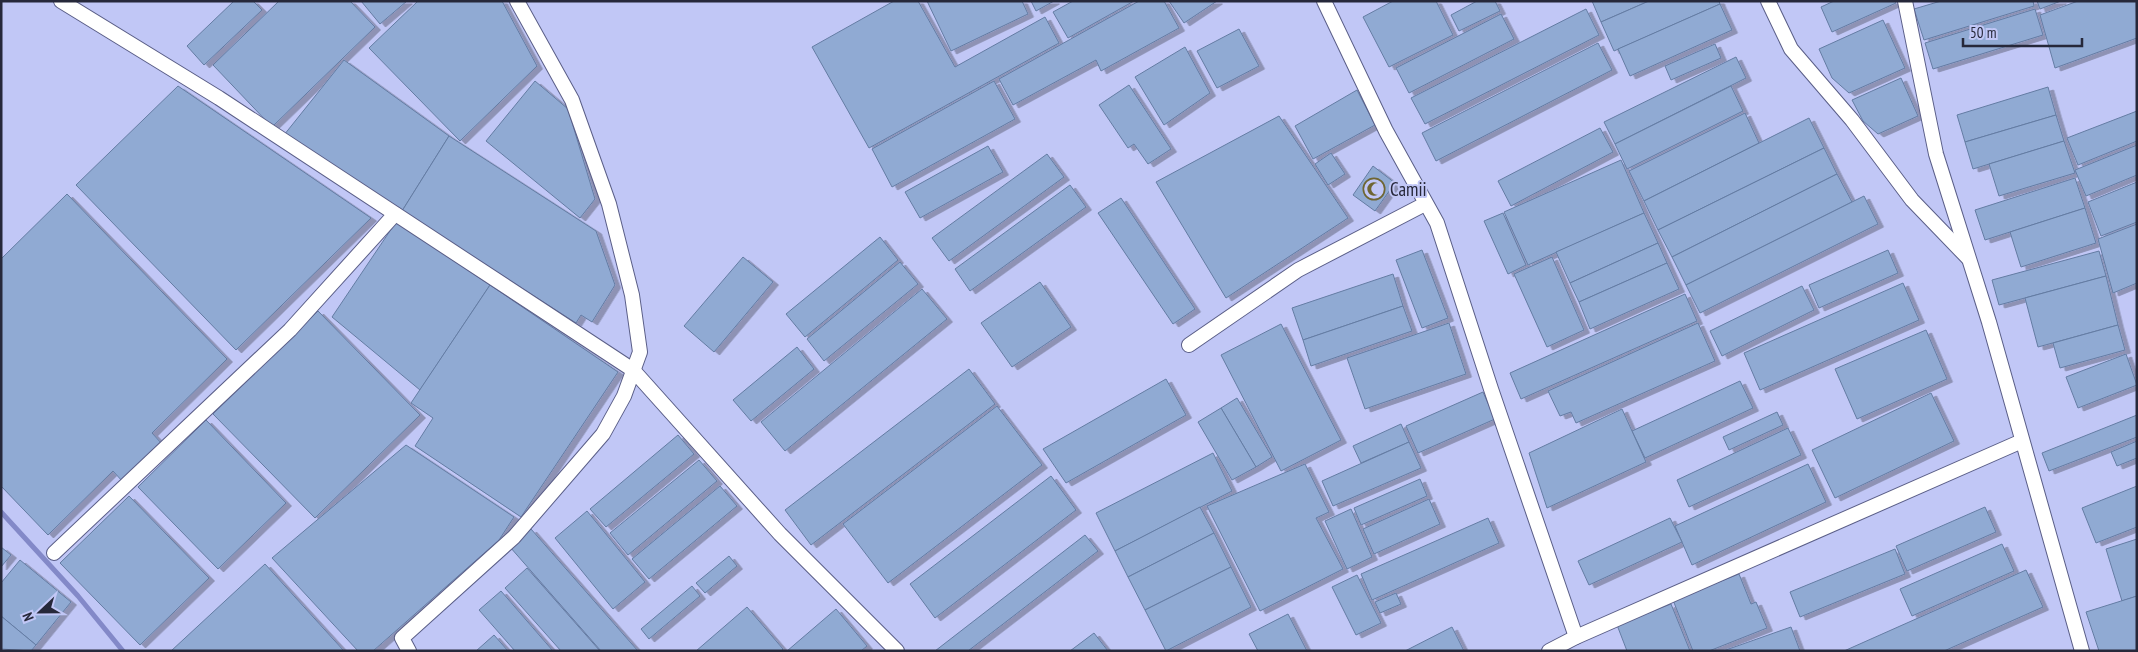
<svg xmlns="http://www.w3.org/2000/svg" width="2138" height="652" viewBox="0 0 2138 652" font-family="'PT Sans Narrow',sans-serif">
<style>
.lines{fill:none;stroke-linecap:round;stroke-linejoin:round}
.stream{stroke:#8389c8;stroke-width:5}
.building{fill:#90aad3;stroke:#647ca3;filter:url(#shadow)}
.street-casing{stroke:#5a5e87;stroke-width:16}
.street{stroke:#fff;stroke-width:14}
.labels{text-anchor:middle;dominant-baseline:central;stroke-width:4;stroke-linejoin:round;paint-order:stroke}
.poi-label{font-size:19px;fill:#26283a;stroke:#c1c7f6;text-anchor:start}
</style>
<defs>
<filter id="shadow"><feDropShadow dx="5.5" dy="3" stdDeviation="0" flood-color="#0004"/></filter>
</defs>
<rect width="100%" height="100%" fill="#c1c7f6"/>
<g class="lines">
<path class="stream" d="M1,512L78,596L123,651"/>
</g>
<g class="building">
<path d="M234,1H253L262,10L204,65L187,46Z"/>
<path d="M279,1H350L375,27L272,127L213,65Z"/>
<path d="M361,1H407L380,24Z"/>
<path d="M418,1H502L537,66L460,141L369,48Z"/>
<path d="M894,1H918L955,67L1045,17L1059,43L869,148L812,47Z"/>
<path d="M927,1H1022L1028,14L951,51Z"/>
<path d="M1031,1H1054L1036,11Z"/>
<path d="M1073,1H1134L1068,38L1053,12Z"/>
<path d="M1139,1H1164L1179,28L1101,71L1096,60L1013,105L999,79Z"/>
<path d="M1169,1H1217L1184,23Z"/>
<path d="M1393,1H1436L1453,35L1389,67L1363,17Z"/>
<path d="M1477,1H1495L1500,11L1459,31L1451,15Z"/>
<path d="M1592,1H1649L1601,22Z"/>
<path d="M1649,1H1719L1720,4L1614,51L1601,22Z"/>
<path d="M1834,1H1895L1896,3L1832,32L1821,7Z"/>
<path d="M1941,1H2033L2034,6L1924,40L1914,9Z"/>
<path d="M2037,1H2061L2040,9Z"/>
<path d="M2078,1H2136L2137,38L2055,68L2040,15Z"/>
<path d="M1720,4L1732,30L1630,76L1618,49Z"/>
<path d="M1586,9L1599,35L1425,124L1411,98Z"/>
<path d="M2035,9L2043,35L1933,69L1925,43Z"/>
<path d="M1501,14L1514,39L1409,93L1396,68Z"/>
<path d="M1883,20L1905,68L1849,93L1832,78L1819,49Z"/>
<path d="M1239,29L1259,66L1217,88L1197,51Z"/>
<path d="M1598,43L1612,70L1436,161L1422,133Z"/>
<path d="M1715,44L1721,58L1671,80L1665,66Z"/>
<path d="M1185,47L1210,93L1164,125L1135,77Z"/>
<path d="M1736,57L1746,78L1615,144L1604,122Z"/>
<path d="M344,60L449,136L402,211L284,135Z"/>
<path d="M1901,78L1918,116L1878,134L1863,121L1852,100Z"/>
<path d="M535,81L568,109L595,199L580,218L486,141Z"/>
<path d="M994,81L1015,119L892,187L872,149Z"/>
<path d="M1129,85L1171,149L1148,164L1134,144L1128,148L1099,105Z"/>
<path d="M178,86L371,218L236,350L76,185Z"/>
<path d="M1731,86L1743,111L1627,169L1615,144Z"/>
<path d="M2048,87L2056,115L1965,142L1957,115Z"/>
<path d="M1357,90L1375,125L1313,159L1295,126Z"/>
<path d="M2137,111V141L2078,165L2067,138Z"/>
<path d="M1745,113L1759,143L1644,201L1629,171Z"/>
<path d="M2056,115L2064,141L1973,169L1965,142Z"/>
<path d="M1279,116L1348,218L1226,298L1156,182Z"/>
<path d="M1809,118L1824,148L1658,230L1644,201Z"/>
<path d="M1600,128L1613,152L1511,206L1498,181Z"/>
<path d="M449,136L596,231L615,285L592,322L581,315L576,323L402,211Z"/>
<path d="M2064,141L2075,173L1999,196L1989,164Z"/>
<path d="M2137,145V175L2086,196L2075,170Z"/>
<path d="M988,146L1003,172L920,218L905,192Z"/>
<path d="M1824,148L1837,174L1672,257L1658,230Z"/>
<path d="M1331,153L1345,174L1328,185L1315,164Z"/>
<path d="M1047,154L1064,177L949,261L932,238Z"/>
<path d="M1621,160L1644,213L1528,265L1504,212Z"/>
<path d="M1373,166L1395,183L1375,211L1353,195Z"/>
<path d="M1837,174L1852,202L1686,285L1672,257Z"/>
<path d="M2075,178L2085,208L1985,240L1975,210Z"/>
<path d="M2137,182V222L2101,236L2088,202Z"/>
<path d="M1070,185L1086,207L970,291L955,269Z"/>
<path d="M67,194L227,359L152,433L162,444L123,482L113,471L48,535L1,486V259Z"/>
<path d="M1864,196L1878,224L1700,313L1686,285Z"/>
<path d="M1121,198L1195,309L1173,324L1098,213Z"/>
<path d="M2085,208L2096,243L2021,267L2010,232Z"/>
<path d="M1503,213L1526,265L1508,274L1484,221Z"/>
<path d="M1644,213L1658,243L1570,283L1556,252Z"/>
<path d="M396,222L490,285L420,390L332,317Z"/>
<path d="M2137,224V283L2113,293L2098,239Z"/>
<path d="M880,237L898,260L805,337L786,314Z"/>
<path d="M1658,243L1667,263L1579,302L1570,283Z"/>
<path d="M1422,250L1448,318L1422,328L1396,260Z"/>
<path d="M1888,250L1898,273L1819,308L1809,285Z"/>
<path d="M2099,251L2106,276L1999,305L1992,280Z"/>
<path d="M743,257L773,282L714,352L684,326Z"/>
<path d="M1552,257L1584,330L1547,347L1514,274Z"/>
<path d="M900,262L918,284L824,361L807,339Z"/>
<path d="M1667,263L1679,289L1590,329L1579,302Z"/>
<path d="M1393,274L1403,306L1303,340L1292,308Z"/>
<path d="M2106,276L2118,325L2038,347L2025,298Z"/>
<path d="M1040,282L1071,327L1012,367L981,323Z"/>
<path d="M1903,283L1919,320L1760,390L1744,353Z"/>
<path d="M490,285L618,372L521,517L415,446L433,418L411,403Z"/>
<path d="M1802,286L1814,310L1722,356L1710,331Z"/>
<path d="M922,289L947,319L785,451L761,422Z"/>
<path d="M1685,294L1697,321L1521,399L1510,373Z"/>
<path d="M1403,306L1412,331L1311,366L1303,340Z"/>
<path d="M318,311L420,415L315,518L213,414Z"/>
<path d="M1449,323L1466,374L1365,409L1347,358Z"/>
<path d="M1698,323L1715,361L1576,423L1571,412L1560,416L1548,391Z"/>
<path d="M1281,324L1341,440L1281,471L1221,355Z"/>
<path d="M2118,325L2125,350L2060,368L2053,343Z"/>
<path d="M1926,330L1947,379L1857,419L1835,369Z"/>
<path d="M797,347L814,369L751,421L733,400Z"/>
<path d="M2126,354L2137,385L2078,408L2066,377Z"/>
<path d="M969,369L995,404L811,545L785,510Z"/>
<path d="M1166,379L1186,415L1066,483L1043,449Z"/>
<path d="M1740,381L1753,408L1645,458L1632,431Z"/>
<path d="M1483,392L1495,419L1418,453L1406,426Z"/>
<path d="M1931,393L1954,441L1835,498L1812,450Z"/>
<path d="M1237,398L1272,457L1256,467L1221,408Z"/>
<path d="M997,406L1042,465L888,583L843,524Z"/>
<path d="M1221,408L1256,467L1232,480L1198,422Z"/>
<path d="M1622,409L1646,462L1547,508L1529,453Z"/>
<path d="M1777,412L1783,425L1729,450L1723,437Z"/>
<path d="M2137,415V437L2049,471L2042,453Z"/>
<path d="M206,420L286,503L218,569L138,487Z"/>
<path d="M1401,424L1409,442L1361,463L1353,446Z"/>
<path d="M1788,428L1801,455L1689,507L1677,480Z"/>
<path d="M678,435L694,454L606,527L590,509Z"/>
<path d="M2137,441V458L2117,466L2111,452Z"/>
<path d="M1409,442L1421,468L1333,506L1322,481Z"/>
<path d="M406,445L514,517L499,540L373,651H358L272,558Z"/>
<path d="M1213,453L1232,491L1115,551L1096,513Z"/>
<path d="M699,460L717,481L628,555L610,533Z"/>
<path d="M1305,464L1329,512L1316,518L1343,569L1260,611L1207,506Z"/>
<path d="M1808,464L1826,502L1692,565L1675,526Z"/>
<path d="M1051,476L1076,510L935,618L910,584Z"/>
<path d="M1420,479L1427,496L1361,525L1354,508Z"/>
<path d="M720,486L737,506L649,579L632,559Z"/>
<path d="M2137,486V527L2096,543L2082,508Z"/>
<path d="M129,496L209,578L140,645L60,563Z"/>
<path d="M1429,499L1440,524L1374,554L1363,529Z"/>
<path d="M1200,507L1214,533L1128,577L1115,551Z"/>
<path d="M1985,507L1996,532L1907,571L1896,546Z"/>
<path d="M1351,509L1372,557L1347,569L1325,521Z"/>
<path d="M587,511L645,582L613,609L555,538Z"/>
<path d="M1488,518L1499,543L1372,600L1361,574Z"/>
<path d="M1670,518L1682,542L1589,585L1578,561Z"/>
<path d="M531,529L638,651H601L510,547Z"/>
<path d="M1214,533L1231,567L1145,610L1128,577Z"/>
<path d="M1085,535L1098,551L968,651H935Z"/>
<path d="M2137,539V596L2122,601L2106,549Z"/>
<path d="M2002,544L2014,571L1912,616L1900,589Z"/>
<path d="M1,547L11,555L1,567Z"/>
<path d="M1895,549L1905,574L1800,617L1790,592Z"/>
<path d="M729,556L737,566L705,593L696,583Z"/>
<path d="M20,560L71,602L36,645L1,616V583Z"/>
<path d="M265,564L344,651H171Z"/>
<path d="M1231,567L1251,607L1166,651L1145,610Z"/>
<path d="M527,568L600,651H561L505,588Z"/>
<path d="M2026,570L2043,607L1944,651H1844Z"/>
<path d="M1739,574L1751,604L1756,602L1767,628L1709,651H1693L1673,600Z"/>
<path d="M1357,575L1381,623L1356,635L1332,587Z"/>
<path d="M692,586L700,596L649,639L641,629Z"/>
<path d="M501,591L553,651H515L479,610Z"/>
<path d="M1396,593L1401,604L1380,613L1375,602Z"/>
<path d="M2137,596V651H2099L2086,612Z"/>
<path d="M1671,604L1690,651H1627L1617,625Z"/>
<path d="M747,607L783,649L781,651H696Z"/>
<path d="M836,609L867,646L861,651H787Z"/>
<path d="M1288,614L1307,651H1258L1249,634Z"/>
<path d="M1,616L36,645L31,651L1,649Z"/>
<path d="M1452,627L1464,651H1405Z"/>
<path d="M1791,627L1800,651H1723Z"/>
<path d="M1094,633L1108,651H1070Z"/>
<path d="M494,635L508,651H476Z"/>
</g>
<g class="lines">
<g class="street-casing">
<g id="street">
<path d="M61,1L219,98L633,370L780,534L897,651"/>
<path d="M1324,1L1386,131L1437,223L1491,389L1576,637"/>
<path d="M1768,1L1791,49L1852,120L1912,200L1968,258"/>
<path d="M1905,1L1936,154L1989,322L2082,651"/>
<path d="M1189,345L1298,270L1425,204"/>
<path d="M54,553L290,330L395,214"/>
<path d="M409,651L402,638L514,537L603,434L624,396L640,352L632,295L609,204L572,100L517,1"/>
<path d="M1549,651L1576,637L2022,441"/>
</g>
</g>
<use href="#street" class="street"/>
</g>
<defs>
<g id="mosque-ring" transform="scale(1.125)"><circle r="9.5" fill="#c1c7f6" stroke="#6f6632" stroke-width="1.5"/><path d="M3.5-4.9A6 6 0 1 0 3.5 4.9A5 5 0 1 1 3.5-4.9Z" fill="#6f6632"/></g>
</defs>
<g fill-rule="evenodd">
<use href="#mosque-ring" x="1374" y="189"/>
</g>
<g class="labels">
<g class="poi-label">
<text x="1390" y="189">Camii</text>
</g>
</g>
<rect width="2138" height="652" fill="none" stroke="#26283a" stroke-width="5"/>
<g transform="translate(40 612) rotate(248)" stroke="#c1c7f6" stroke-width="4" paint-order="stroke">
<path d="M0-4L9 19L0 12L-9 19Z" fill="#26283a"/>
<text y="-8" font-size="14" font-weight="bold" text-anchor="middle" fill="#26283a">N</text>
</g>
<path d="M1963 38v8h119v-8" fill="none" stroke="#26283a" stroke-width="2.5"/>
<text x="1970" y="38" font-size="15" fill="#26283a" stroke="#c1c7f6" stroke-width="4" paint-order="stroke">50 m</text>
</svg>
